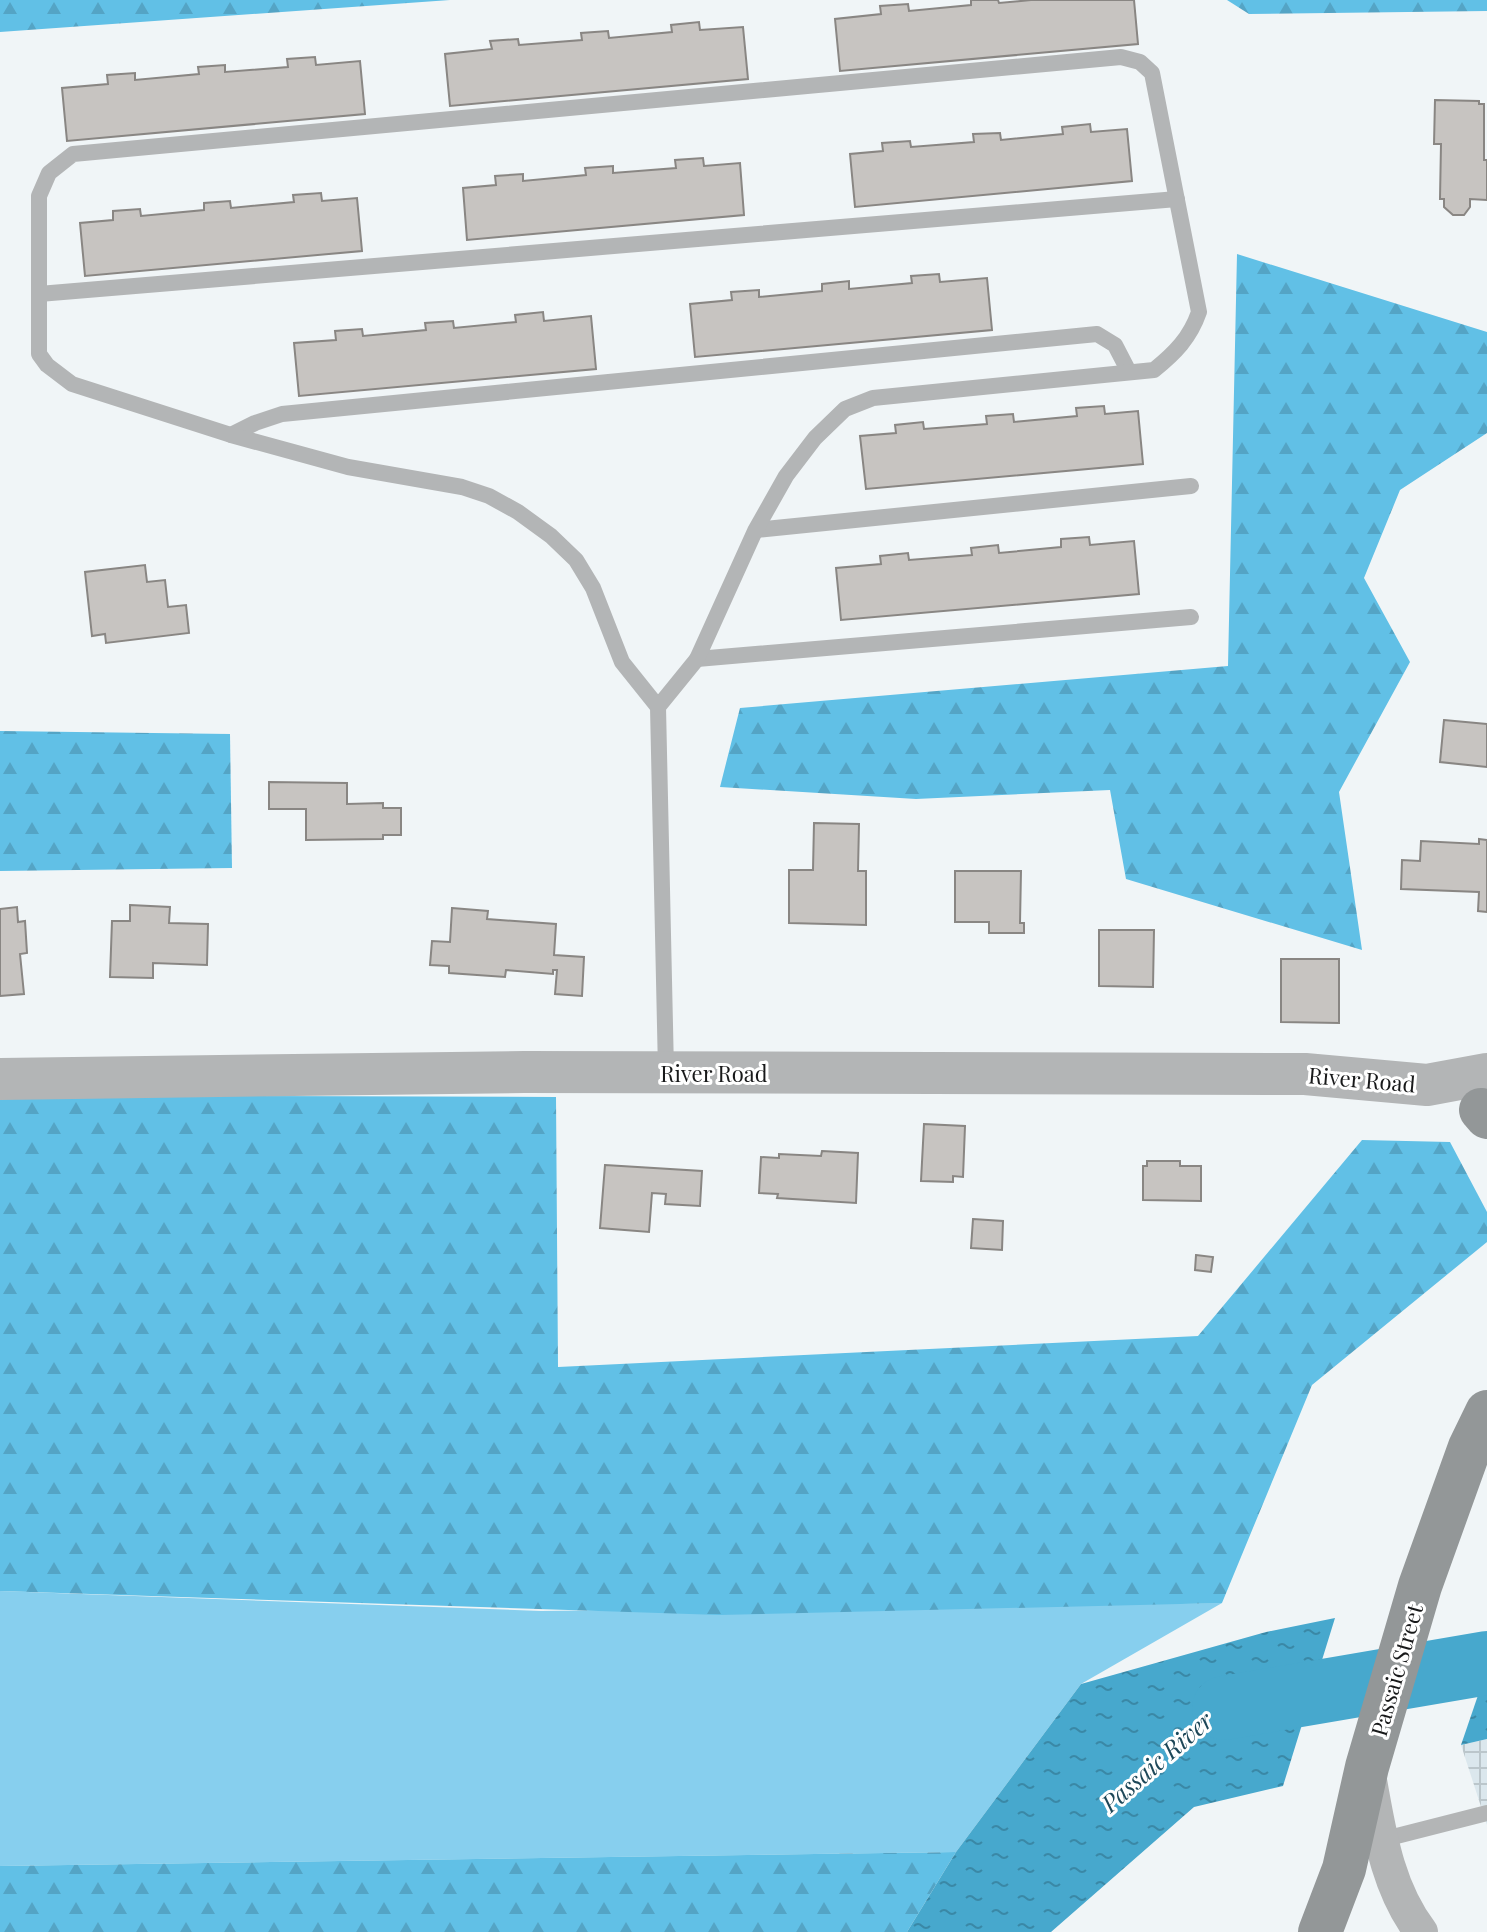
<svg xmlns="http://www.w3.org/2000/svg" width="1487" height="1932" viewBox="0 0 1487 1932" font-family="'Playfair Display',serif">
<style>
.industrial{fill:url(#industrial-grid)}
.green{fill:#87cfee}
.forest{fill:url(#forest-firs)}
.water{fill:url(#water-ripples)}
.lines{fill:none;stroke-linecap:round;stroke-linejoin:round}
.river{stroke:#47a8cd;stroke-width:64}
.building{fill:#c7c4c1;stroke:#898683;stroke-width:2}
.service{stroke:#b3b5b6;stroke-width:16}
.minor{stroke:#b3b5b6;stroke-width:34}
.tertiary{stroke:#b3b5b6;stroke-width:42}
.secondary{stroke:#939798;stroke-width:44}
.labels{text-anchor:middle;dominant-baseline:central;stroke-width:6;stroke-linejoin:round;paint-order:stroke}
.street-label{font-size:22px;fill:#18191a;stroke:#fff}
.water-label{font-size:24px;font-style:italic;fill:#1d4758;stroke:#fff}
</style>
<defs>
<pattern id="industrial-grid" width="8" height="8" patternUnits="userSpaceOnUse" patternTransform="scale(2)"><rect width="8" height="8" fill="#dbe7ed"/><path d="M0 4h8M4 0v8" fill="none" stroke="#bbc6cb"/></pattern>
<pattern id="forest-firs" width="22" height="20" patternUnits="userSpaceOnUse" patternTransform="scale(2)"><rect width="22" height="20" fill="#61c0e6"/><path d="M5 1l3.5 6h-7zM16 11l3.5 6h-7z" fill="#54a4c5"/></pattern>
<pattern id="water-ripples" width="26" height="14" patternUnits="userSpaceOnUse" patternTransform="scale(2)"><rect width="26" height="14" fill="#47a8cd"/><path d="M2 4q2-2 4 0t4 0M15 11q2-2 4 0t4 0" fill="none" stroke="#3a88a6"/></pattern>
</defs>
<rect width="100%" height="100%" fill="#f0f5f7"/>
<path class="industrial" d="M1487,1739V1825L1461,1745Z"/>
<path class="green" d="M0,1591L541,1611L1222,1603L1081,1684L956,1852L0,1866Z"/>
<g class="forest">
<path d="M0,0H450L0,32Z"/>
<path d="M1227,0H1487V11L1249,14Z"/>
<path d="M1237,254L1487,332V433L1400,490L1364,578L1410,662L1339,792L1362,950L1126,879L1110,790L916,799L720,787L740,708L1228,666Z"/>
<path d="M0,731L230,734L232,868L0,871Z"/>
<path d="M0,1095L556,1097L558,1367L1198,1336L1362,1140L1450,1142L1487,1212V1242L1312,1385L1222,1603L719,1615L0,1591Z"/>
<path d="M956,1852L907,1932H0V1866Z"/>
</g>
<g class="water">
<path d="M1335,1618L1283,1786L1194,1807L1051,1932H907L956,1852L1081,1684L1266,1632Z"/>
<path d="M1487,1669V1739L1461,1745Z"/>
</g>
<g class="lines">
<path class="river" d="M1224,1708L1487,1663"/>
</g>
<g class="building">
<path d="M971,0H998L999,3L1031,0H1134L1138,44L840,71L835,19L881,14L880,6L908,4L909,11L971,5Z"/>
<path d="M699,22L700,30L743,27L748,79L450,106L445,54L492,49L490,41L518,39L519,45L582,40L581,33L608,31L609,38L672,32L671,25Z"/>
<path d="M315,57L316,65L360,61L365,114L67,141L62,88L108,84L107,75L135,73V80L199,74L198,67L225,65V72L288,67L287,59Z"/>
<path d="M1435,100L1479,101V104H1484V160H1487V200L1470,199V207L1464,215H1453L1444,207V199H1440L1441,144H1434Z"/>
<path d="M1090,124L1091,132L1127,129L1132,181L855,207L850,154L883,151L882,143L910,141L911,147L974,142L973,134L1000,133L1001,140L1063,134L1062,127Z"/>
<path d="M703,158L704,166L740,163L744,215L467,240L463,188L496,185L495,176L523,174V181L586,175L585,168L613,166V173L676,168L675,160Z"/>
<path d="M321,193L322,201L357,198L362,251L85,276L80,223L113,220V211L140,209L141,216L204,210V203L230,201L231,208L294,202L293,195Z"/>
<path d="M939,274L940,282L987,278L992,330L695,357L690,304L732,300L731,292L759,290V297L822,291V284L849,281V289L912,283L911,276Z"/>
<path d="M543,312L544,321L591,316L596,369L299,396L294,343L336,340L335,331L362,329L363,336L426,330L425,323L453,321L454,328L516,322L515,315Z"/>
<path d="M1104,406L1105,414L1138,411L1143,464L866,489L860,436L896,433L895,425L923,422L924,429L987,424L986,416L1013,414L1014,422L1077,416L1076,408Z"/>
<path d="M1089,537L1090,545L1134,541L1139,594L841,620L836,568L881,564L880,556L908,553L909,560L972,555L971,548L998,545L999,553L1061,547V539Z"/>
<path d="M145,565L147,582L165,580L168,607L186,605L189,633L106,643L105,634L92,636L85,572Z"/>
<path d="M1444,720L1487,724V767L1440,762Z"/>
<path d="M269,782L347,783V804L383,803V808H401V835H383V839L306,840V809H269Z"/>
<path d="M814,823L859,824L858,871H866V925L789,923V870H813Z"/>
<path d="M1479,839L1487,840V912L1478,911L1479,892L1401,889L1402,860L1420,861L1421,841L1479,844Z"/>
<path d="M955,871H1021L1020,923H1024V933H989V922H955Z"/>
<path d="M130,905L170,907L169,923L208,924L207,965L153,963V978L110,977L112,921H130Z"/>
<path d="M17,907L18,922L25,921L27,953L20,954L24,994L0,996V909Z"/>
<path d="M452,908L488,911L487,919L556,924L554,955L584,957L582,996L555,994L557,970H553V974L506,970L505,977L449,973V966L430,965L432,941L450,942Z"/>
<path d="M1099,930H1154L1153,987L1099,986Z"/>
<path d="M1281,959H1339V1023L1281,1022Z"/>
<path d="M924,1124L965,1126L963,1177L953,1176V1182L921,1181Z"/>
<path d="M822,1151L858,1153L856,1203L777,1198L778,1194L759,1193L761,1157L779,1158V1154L821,1156Z"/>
<path d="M1147,1161H1180V1166H1201V1201L1143,1200V1166H1147Z"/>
<path d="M605,1165L702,1171L700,1206L665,1204L666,1194L652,1193L649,1232L600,1228Z"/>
<path d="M973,1219L1003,1221L1002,1250L971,1248Z"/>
<path d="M1196,1255L1213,1257L1211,1272L1195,1270Z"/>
</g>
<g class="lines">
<g class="service">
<path d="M39,294L1177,199"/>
<path d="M231,435L255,423L282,414L1097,334L1115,345L1129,372"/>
<path d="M756,530L1191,486"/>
<path d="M697,659L1191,617"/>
<path d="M658,707L697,659L755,531L786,476L815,438L845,409L873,398L1154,370C1175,353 1190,338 1199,312L1152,73L1140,62L1121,57L73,154L49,173L39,196V354L47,365L72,384L231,435L348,467L462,487L489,496L518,512L551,536L576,560L593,588L622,662L658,707L666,1071"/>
<path d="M1381,1840L1487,1813"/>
</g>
<path class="minor" d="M1369,1775C1379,1829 1386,1886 1421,1932"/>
<path class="tertiary" d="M0,1079L524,1072L1305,1074L1427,1085L1487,1074"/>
<g class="secondary">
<path d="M1481,1110L1487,1117"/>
<path d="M1320,1932L1344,1869L1367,1767L1420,1586L1470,1447L1487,1412"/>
</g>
</g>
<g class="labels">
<g class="street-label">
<text x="714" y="1073">River Road</text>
<text transform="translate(1362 1079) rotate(5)">River Road</text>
<text transform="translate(1396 1670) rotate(-74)">Passaic Street</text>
</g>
<g class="water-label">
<text transform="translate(1156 1761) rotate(-41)">Passaic River</text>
</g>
</g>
</svg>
